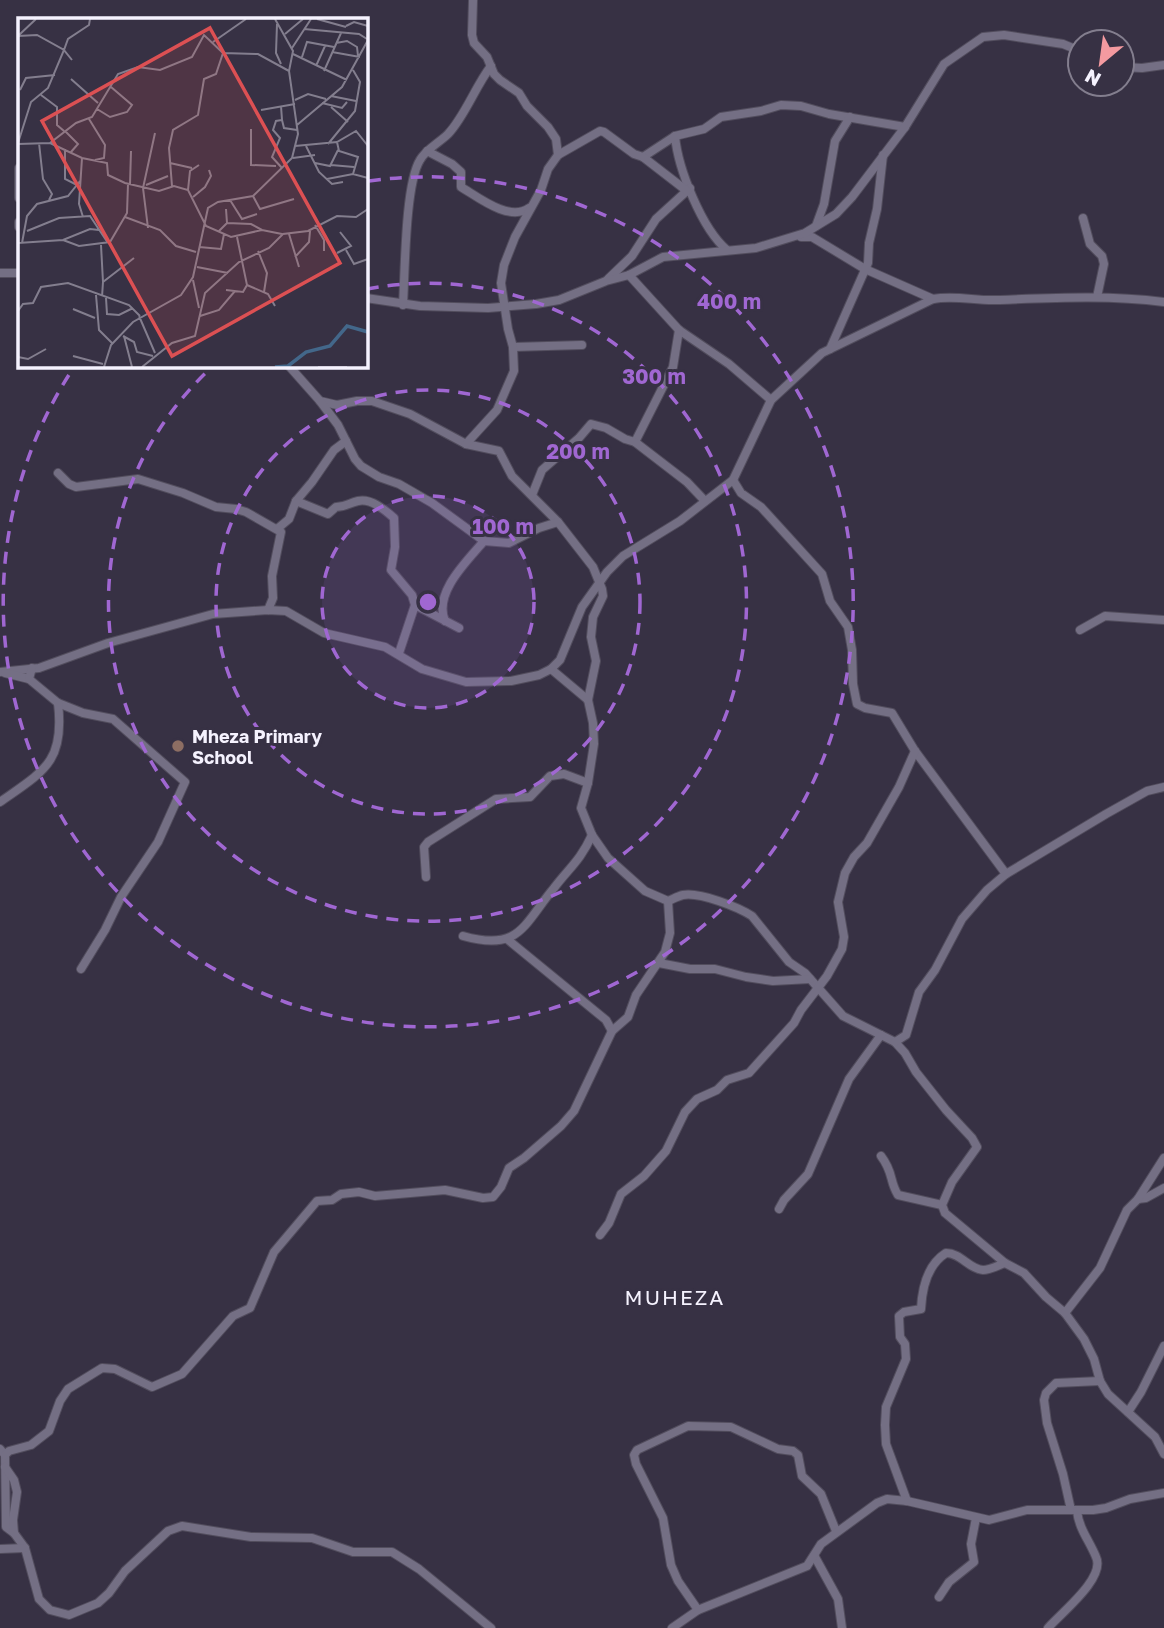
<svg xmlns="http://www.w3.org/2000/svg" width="1164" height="1628" viewBox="0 0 1164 1628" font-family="'Golos Text',sans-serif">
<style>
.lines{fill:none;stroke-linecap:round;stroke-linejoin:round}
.minor-casing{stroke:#524d5d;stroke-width:10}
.minor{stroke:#746f84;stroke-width:8}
.ring{fill:none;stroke:#a067d2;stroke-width:3.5;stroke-dasharray:12 9}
.education-dot{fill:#8d6e63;stroke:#373144;stroke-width:2.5}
.labels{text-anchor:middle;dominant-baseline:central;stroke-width:6;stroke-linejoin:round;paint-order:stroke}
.poi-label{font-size:18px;font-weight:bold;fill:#f5f2fe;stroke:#373144;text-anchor:start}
.quarter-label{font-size:21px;letter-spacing:2px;fill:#f5f2fe;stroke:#373144}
.inset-river{fill:none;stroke:#43678a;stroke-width:3.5}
.inset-road{fill:none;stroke:#837e8e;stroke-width:2}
.view{fill:#dc5053;fill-opacity:0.15;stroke:#dc5053;stroke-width:3.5}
.inset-edge{fill:none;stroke:#f5f2fe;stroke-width:3.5}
.centre{fill:#a067d2;stroke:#373144;stroke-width:3.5}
.ring-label{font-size:21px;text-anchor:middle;font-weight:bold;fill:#a067d2;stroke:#373144;stroke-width:6;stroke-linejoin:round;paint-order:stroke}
</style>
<rect width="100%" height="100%" fill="#373144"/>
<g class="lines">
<g class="minor-casing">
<g id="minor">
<path d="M473,0L472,35L474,43L487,57L494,74L500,80L519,93L527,106L548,127L556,139L558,155"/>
<path d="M1122,67L1142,68L1164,65"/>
<path d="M675,136C678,169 702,229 727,250"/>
<path d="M427,151L452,164L461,172V187C478,197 509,222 529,208"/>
<path d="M643,157L675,136L704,129L721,117L761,111L781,105L801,106L829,114L905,127"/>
<path d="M19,168V198"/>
<path d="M1083,218L1090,244L1102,256L1104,264L1097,297"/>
<path d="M19,222V227"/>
<path d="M816,226L824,204L835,141L850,117"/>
<path d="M801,237H812L865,269L933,299"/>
<path d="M0,273H19"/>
<path d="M629,275L679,330L729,364L771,400"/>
<path d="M608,279L632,256L656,219L690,188"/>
<path d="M366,298L420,306L488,308L536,304L559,300L606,281L629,275L663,257L756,248L805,233L836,214L852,197L905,127L944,64L983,37L1004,35L1063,44L1080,51"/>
<path d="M403,305C405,273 405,184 420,160C426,149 439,143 448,134C465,116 475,87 491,66"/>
<path d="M513,347L582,345"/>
<path d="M830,349L868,263L869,243L877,209L883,155"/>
<path d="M289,366L320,401L337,405L357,401H372L410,414L466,444L499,451L512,476L558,522L593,567L602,589L603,596L593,617L591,637L596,661L588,700L593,723L594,744L588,783L581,808L592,835L608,858L645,891L668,901C673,899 678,896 683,895C700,892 738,907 752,916L789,962L805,973L843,1016L895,1042L905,1053L916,1072L946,1110L972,1138L977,1147L952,1182L942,1205L945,1213L1005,1263L1024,1273L1046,1297L1065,1313L1084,1339L1094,1359L1100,1381L1108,1394L1155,1437L1164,1454"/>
<path d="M320,401L338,425L355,459L361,466L379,477L399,484L432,503L484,541"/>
<path d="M635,442L673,367L679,330"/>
<path d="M466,444L497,410L514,371L513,347L508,329L501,283L504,265L515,237L541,190L548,169L558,155L600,131L604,132L634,154L643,157L687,191"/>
<path d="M58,473L69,484L76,487L138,479L183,493L216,507L236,509L246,512L281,532L272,576L273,598L268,610"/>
<path d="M733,480L741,493L761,507L822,574L830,601L848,627L852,650L853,684L857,704L865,708L892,713L915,751L1006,874"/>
<path d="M532,495L542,470L579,438L591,424L606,428L625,439L635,442L687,482L705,501"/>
<path d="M296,501L328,514L336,507C346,507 349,503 358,501C371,498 385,510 394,518L395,547L391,570L412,595L415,605L399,653"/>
<path d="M277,529L289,519L296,501L312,482L334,450L346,441"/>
<path d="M415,605L459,628"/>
<path d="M445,621C433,593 467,561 484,541L509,543L539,528L558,522"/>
<path d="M1080,630L1105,616L1164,620"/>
<path d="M551,669L588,700"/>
<path d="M0,672L39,668L108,643L213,614L268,610L286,611L324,633L385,647L422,669L466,682L511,681L539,675L551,669L560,660L582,607L607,572L623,556L680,521L733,480L771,400L822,353L933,299C955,295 976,301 997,300C1053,298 1108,295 1164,302"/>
<path d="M5,673L29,679"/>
<path d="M58,703L83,713L113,719L185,782L158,842L121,897L105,930L81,969"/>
<path d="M0,802C44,771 65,762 58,703L29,679L32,668"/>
<path d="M426,877L424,847L428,842L496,799L530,797L550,776L564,774L588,783"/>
<path d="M463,936C520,952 523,925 554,888C570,867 580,861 592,835"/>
<path d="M507,939L606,1020L612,1031"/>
<path d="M659,963L690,969H715L746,977L773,981L810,979"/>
<path d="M895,1042L906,1035L919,992L935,970L962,919L987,890L1006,874L1106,814L1147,791L1164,787"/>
<path d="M881,1156C894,1173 889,1181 898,1195L942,1205"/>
<path d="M1138,1199L1146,1198L1164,1188"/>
<path d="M779,1209L784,1200L808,1174L849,1079L881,1035"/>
<path d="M600,1235L609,1223L621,1194L644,1176L666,1151L685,1112L697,1099L717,1090L727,1080L749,1073L794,1023L801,1010L827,976L842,949L844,937L838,902L845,873L854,857L867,843L899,787L915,751"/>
<path d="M1065,1313L1100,1268L1127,1210L1138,1199L1164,1158"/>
<path d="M1128,1412L1141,1392L1164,1346"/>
<path d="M0,1449L5,1455L6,1527L14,1533"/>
<path d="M5,1455L9,1451L31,1445L49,1431L60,1401L68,1389L102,1368L115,1369L152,1387L182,1374L233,1316L250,1308L274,1252L317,1201L332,1200L341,1194L359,1192L375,1196L445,1190L483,1198L493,1197L501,1187L509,1168L524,1158L561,1126L574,1111L612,1031L628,1017L636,995L665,952L670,933L668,901"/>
<path d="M5,1467L14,1480L17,1492L13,1520L14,1533L25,1548L39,1599L50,1610L69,1615L98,1603L109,1593L125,1571L168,1531L182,1526L251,1537L312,1538L353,1552H392L419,1569L491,1628"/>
<path d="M907,1501L886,1444L885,1425L886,1407L906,1359L905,1344L900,1337L899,1316L904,1312L921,1309C922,1288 927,1265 946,1253C961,1253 969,1269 983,1270C990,1270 999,1265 1005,1263"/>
<path d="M1071,1510L1063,1474L1047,1423L1044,1400L1046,1393L1056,1383L1100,1381"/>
<path d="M0,1549L25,1548"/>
<path d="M815,1557L838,1599L842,1628"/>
<path d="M939,1597L949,1582L974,1562L971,1544L976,1518"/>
<path d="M698,1610L678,1581L671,1565L663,1518L636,1464L634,1455L637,1450L688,1426L731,1427L778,1449L793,1451L798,1455L802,1476L821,1494L836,1531"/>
<path d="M672,1628L698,1610L807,1566L821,1544L877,1503L887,1499L907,1501L989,1520L1027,1510H1093L1106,1508L1130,1499L1164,1493"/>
<path d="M1048,1628C1061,1613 1106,1578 1096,1557C1089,1540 1079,1529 1077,1511"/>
</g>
</g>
<use href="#minor" class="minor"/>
</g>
<circle cx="428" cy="602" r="106" fill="#a067d2" fill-opacity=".12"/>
<g class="ring">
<circle cx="428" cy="602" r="106"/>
<circle cx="428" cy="602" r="212"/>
<path d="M367 289A319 319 0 1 1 212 367"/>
<path d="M369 181A425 425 0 1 1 74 367"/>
</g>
<circle class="education-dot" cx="178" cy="746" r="7"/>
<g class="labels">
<g class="poi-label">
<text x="192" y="736">Mheza Primary<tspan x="192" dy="21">School</tspan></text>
</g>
<g class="quarter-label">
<text x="675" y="1297">MUHEZA</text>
</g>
</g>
<g transform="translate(18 18)">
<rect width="350" height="350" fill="#373144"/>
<path class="inset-river" d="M257,349L270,348L288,334L312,328L329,308L350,314"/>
<path class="inset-road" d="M299,1L328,9M259,6L258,35L263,46M328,8L336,4L350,8M286,11L341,16L349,21M267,16L285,1M1,17L18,1M195,24L228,1M318,25L329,23L339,29L340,38M274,30L293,1M314,34L342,39M275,36L329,62M284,39L289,24L316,29M54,42L46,32L50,21L71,7L72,1M298,48L307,28M306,53L323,15M53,61L80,85M2,72L8,60L37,57M23,77L39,89V107L46,113M313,78L338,83M277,82L290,76L308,81M304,85L324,90L329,84M263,88L264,102L258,103L255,112L262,120L254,139L264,150M313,89L330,104M79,91L92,99L109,94L114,87L93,69M243,92L277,86M71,101L87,127L86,140L77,142M264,102L266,110L279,112M279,107L324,69L350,22M233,111V147L258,148M47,113L60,126L53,134M319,124L321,133L340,139L335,156M0,125L13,84L30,70L46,32L19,17L0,18M21,125L25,161L34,176L31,182M32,125L64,140L89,145L90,157L107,165L141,173L156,168L170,172L188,208L213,219L244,212L264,216M0,126L32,125L58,105L74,99L100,56L120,49L142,52L174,39L186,17L205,35L240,36L271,53M310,126L337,93L342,64L335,52M277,128L319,124L338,113L350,128M288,128L301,154L314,166L325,164M47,131V161L59,167M64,140L61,186L65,199M275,140L297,137M152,145L174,150M297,145L312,148L320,132M313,147L336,149M309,161L335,156L350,160M112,166L113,133M128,167L150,158M154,168L151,130L155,112L180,97L186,61L198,56L205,35M170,172L172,153L181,147M235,178L242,191L276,181M175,179L187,169L193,158L191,152M212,182L224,201L239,196M107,199L142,212L158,228L178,234M209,205L233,206L244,212M297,207L306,222V233M130,210L125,170L137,115M9,213L41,200L72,198L90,225M200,214L209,205L208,191M271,216L281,249M45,222L61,228L92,224L109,195L110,166M0,225L45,222L72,211L81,212M4,225L9,198L19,186L50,178L62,163M83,227L85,264M181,229L203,231L206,216M328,232L336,246L350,241M240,233L249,255L246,274M319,235L333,228L322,214M277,239L291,224L292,213M179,249L210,255M175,262L181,290M229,267L250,276L257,288M208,272L225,274L229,267L219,219M78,277L81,312L95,326M84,279L85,264L116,240M88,280L89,296L101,297L115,290M55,291L77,300M0,293L5,286L15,285L23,269L50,265L111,287L122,298M121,298L137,335M182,298L201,292L217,273M105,318L116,324L119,334L135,338M106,318L114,349M55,338L85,346M0,339L10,341L28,331M86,349L93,327L115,304L163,277L175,259L190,190L200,184L235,178L274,140L280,116L271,53L275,33L257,1M124,349L154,325L177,318L187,275L221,244L251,230L265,216L290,213L319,198L338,199L350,191M300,349H329"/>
<path class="view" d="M192,10L322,245L154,338L24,103Z"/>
<rect width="350" height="350" class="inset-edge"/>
</g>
<circle cx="428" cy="602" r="10" class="centre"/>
<g class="ring-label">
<text x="729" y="309">400 m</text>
<text x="654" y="384">300 m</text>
<text x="578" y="459">200 m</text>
<text x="503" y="534">100 m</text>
</g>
<g transform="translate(1101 63) rotate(209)"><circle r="33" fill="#373144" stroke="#837e8e" stroke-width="2"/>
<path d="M0-5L12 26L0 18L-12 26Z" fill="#f49aa0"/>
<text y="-10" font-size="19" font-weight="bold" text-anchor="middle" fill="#f5f2fe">N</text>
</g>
</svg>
